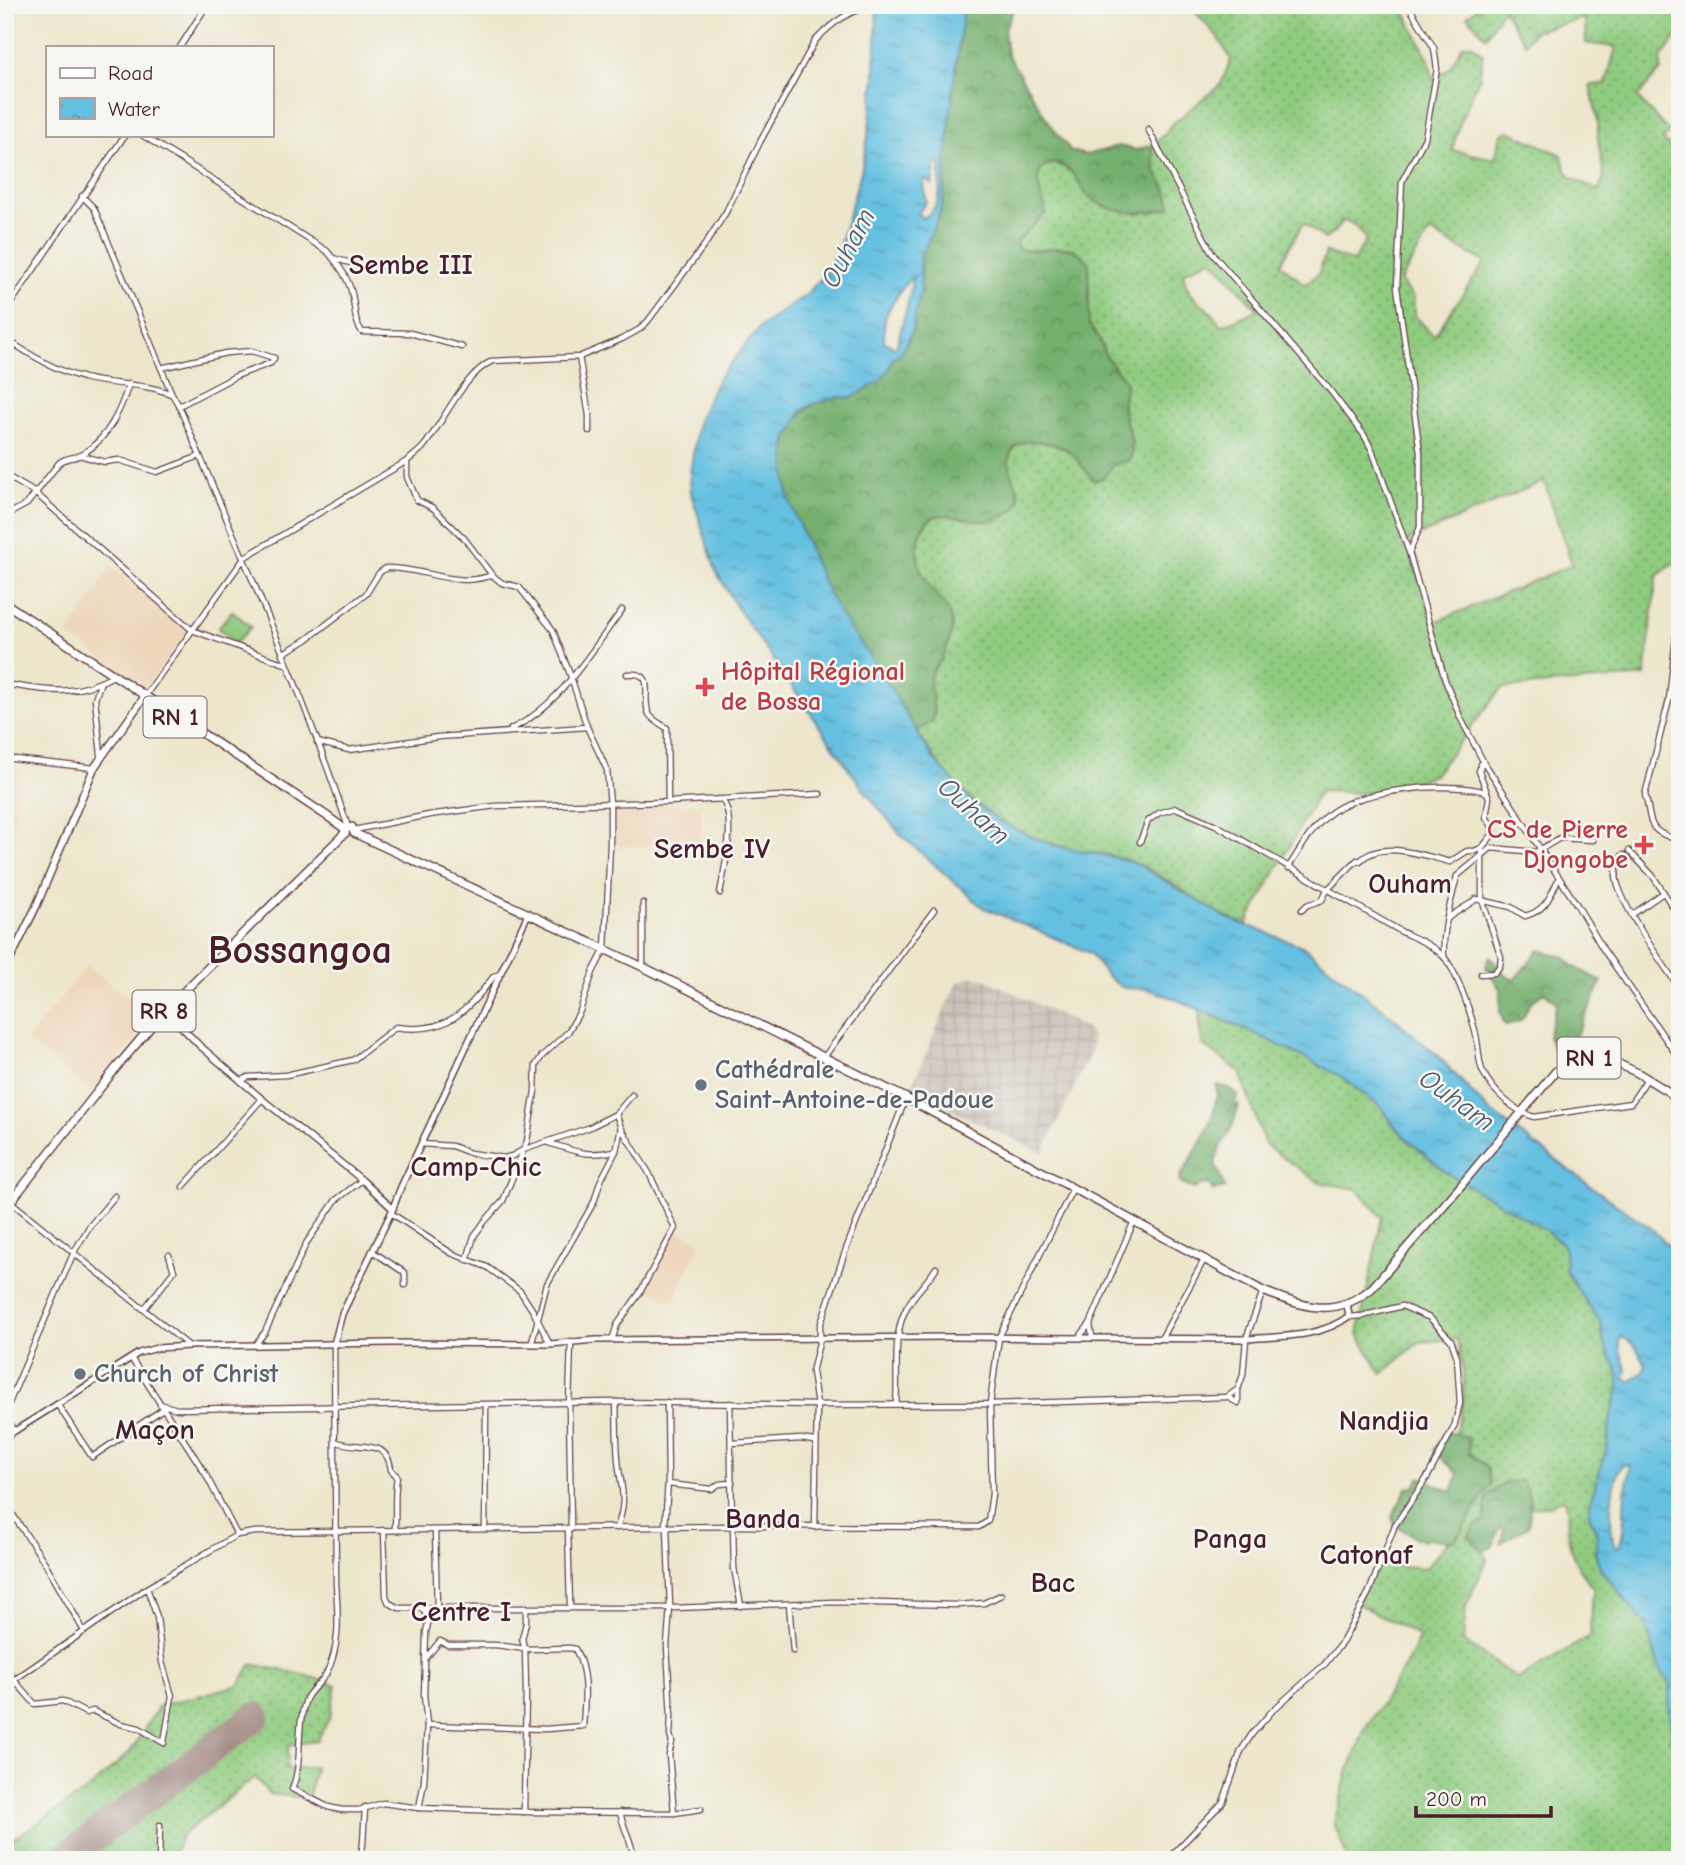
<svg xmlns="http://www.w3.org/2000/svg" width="1685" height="1865" viewBox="0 0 1685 1865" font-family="'Comic Neue',sans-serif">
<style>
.built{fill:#eed6bb}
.industrial{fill:url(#industrial-grid)}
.grass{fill:url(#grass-dots);stroke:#6d7656;stroke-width:2;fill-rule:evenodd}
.forest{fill:url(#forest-crowns);stroke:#5f684c;stroke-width:2}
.green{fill:#90cc80;stroke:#6d7656;stroke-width:2}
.water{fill:url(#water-ripples);stroke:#567086;stroke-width:2;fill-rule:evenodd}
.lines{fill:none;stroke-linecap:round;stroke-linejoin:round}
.runway{stroke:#9c827c;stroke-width:30}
.minor-casing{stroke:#623d43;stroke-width:7}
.tertiary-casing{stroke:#623d43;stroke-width:8}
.secondary-casing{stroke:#623d43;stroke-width:9}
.primary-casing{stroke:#623d43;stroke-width:10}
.minor{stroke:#fff;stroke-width:4.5}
.tertiary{stroke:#fff;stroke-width:5}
.secondary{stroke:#fff;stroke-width:6}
.primary{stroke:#fff;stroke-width:7}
.health-dot{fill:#e0444e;stroke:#f6f6f2;stroke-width:2.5}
.worship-dot{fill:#6b7280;stroke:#f6f6f2;stroke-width:2.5}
.labels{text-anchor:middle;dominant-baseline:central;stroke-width:5;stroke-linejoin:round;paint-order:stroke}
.shield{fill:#f6f6f2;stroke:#7e6067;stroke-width:2}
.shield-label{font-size:24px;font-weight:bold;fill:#4a1f2b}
.health-label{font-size:26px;font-weight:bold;fill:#be3a42;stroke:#f6f6f2;text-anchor:start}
.worship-label{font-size:26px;font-weight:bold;fill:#5b616d;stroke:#f6f6f2;text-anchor:start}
.water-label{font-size:28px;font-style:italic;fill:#53576b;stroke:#f6f6f2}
.neighbourhood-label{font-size:28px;font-weight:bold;fill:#4a1f2b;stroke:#f6f6f2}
.town-label{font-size:40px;font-weight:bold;fill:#4a1f2b;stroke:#f6f6f2}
</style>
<defs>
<pattern id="industrial-grid" width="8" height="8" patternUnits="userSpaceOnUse" patternTransform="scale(1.75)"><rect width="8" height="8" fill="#ccc2b9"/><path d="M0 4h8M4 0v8" fill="none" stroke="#b1a69f"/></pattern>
<pattern id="grass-dots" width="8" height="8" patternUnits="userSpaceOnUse" patternTransform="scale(1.75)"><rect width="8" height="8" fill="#90cc80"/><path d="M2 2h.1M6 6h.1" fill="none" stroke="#78a569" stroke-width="1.8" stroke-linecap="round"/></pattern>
<pattern id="forest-crowns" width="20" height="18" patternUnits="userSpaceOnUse" patternTransform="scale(1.75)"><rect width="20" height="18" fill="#74b06e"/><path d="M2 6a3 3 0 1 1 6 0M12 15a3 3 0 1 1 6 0" fill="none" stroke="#618f5b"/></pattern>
<pattern id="water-ripples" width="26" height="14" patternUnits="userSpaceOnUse" patternTransform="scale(1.75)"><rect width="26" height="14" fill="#63c0e1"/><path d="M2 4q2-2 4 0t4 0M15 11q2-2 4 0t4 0" fill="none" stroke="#549bb7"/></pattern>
</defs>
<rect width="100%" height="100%" fill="#f6f6f2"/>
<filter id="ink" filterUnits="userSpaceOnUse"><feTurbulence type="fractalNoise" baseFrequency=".0143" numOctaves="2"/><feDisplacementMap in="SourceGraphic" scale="14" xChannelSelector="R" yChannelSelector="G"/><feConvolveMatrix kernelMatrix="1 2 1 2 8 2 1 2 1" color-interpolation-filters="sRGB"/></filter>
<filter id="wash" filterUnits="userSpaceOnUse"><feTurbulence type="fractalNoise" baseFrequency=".00686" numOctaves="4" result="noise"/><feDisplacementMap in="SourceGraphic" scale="28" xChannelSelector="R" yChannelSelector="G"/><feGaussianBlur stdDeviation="1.57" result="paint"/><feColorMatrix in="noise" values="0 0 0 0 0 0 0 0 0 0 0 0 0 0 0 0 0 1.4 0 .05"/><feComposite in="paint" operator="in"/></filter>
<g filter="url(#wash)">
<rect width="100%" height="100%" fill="#ede6cc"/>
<g class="built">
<path d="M111,567L188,631L146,688L68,635Z"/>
<path d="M5,769L19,770L13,825L5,824Z"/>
<path d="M701,804V844L613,847L612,806Z"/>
<path d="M87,965L152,1017L92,1092L27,1040Z"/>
<path d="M676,1230L701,1242L673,1302L647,1288Z"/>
</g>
<path class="industrial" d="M972,976L985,979L1084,1027L1091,1034L1092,1050L1043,1153L910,1090L953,990L957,983Z"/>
<g class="grass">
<path d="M1189,5H1401L1429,60L1433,79L1450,68L1463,45L1471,44L1483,54L1479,79L1461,119L1452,150L1495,159L1501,134L1509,131L1562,155C1566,185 1577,176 1598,191L1604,177L1598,139V121L1590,85L1606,84L1616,47L1586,43L1585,18L1534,31L1525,44L1503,9L1486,37L1467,16L1481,5H1661L1680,19V31L1661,59V70L1637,97L1669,132L1663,140L1680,157V559L1657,576L1645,676L1502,688L1434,775L1376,794L1320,791L1246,925C1206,911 1177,883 1140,865C1112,852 1080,853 1052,844C991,826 948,785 917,731L933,720L935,713L930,689L931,671L942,659L948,610C929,587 908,563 922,532C924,527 926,522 931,519C946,509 973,519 990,521L1019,495C1015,485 1007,470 1009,459C1015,433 1047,441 1065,449C1076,454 1086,471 1094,481L1103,478L1113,465L1130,460C1137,442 1126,427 1123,410C1121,402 1125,391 1126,382L1105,355L1099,339L1089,325L1088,262L1070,248L1026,251L1018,250L1015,242L1046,213C1043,203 1037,189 1037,179C1038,162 1056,161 1067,169C1076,174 1082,188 1088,196L1167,191L1155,170L1152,145L1165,134L1170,126L1221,84L1231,59L1217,36ZM1343,221C1354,221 1361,231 1366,240L1353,262L1326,252L1319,273L1306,285L1280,264L1303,223L1325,239L1332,234ZM1430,232L1485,262L1434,336L1414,315V299L1400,281ZM1210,259L1213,260L1258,310L1221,326C1209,302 1188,304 1183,273ZM1544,481L1572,565L1433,623L1407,541Z"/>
<path d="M1199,1010L1265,1038L1339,1075L1381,1107L1394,1125L1407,1139L1447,1173L1544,1229L1561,1243L1565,1250L1566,1271L1601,1324L1604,1344L1616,1367L1619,1380V1388L1611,1416L1608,1444L1589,1506L1590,1517L1598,1536L1595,1552L1601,1570L1646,1625L1658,1665L1671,1686L1669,1700L1672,1742L1680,1769V1817L1677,1836L1680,1842L1676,1840L1680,1860H1348L1334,1823L1347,1774L1365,1729L1408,1661L1420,1636L1356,1603L1383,1559L1392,1565L1426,1568L1447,1542L1455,1541L1491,1484L1487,1467L1469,1453V1439L1455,1433C1466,1395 1467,1378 1457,1339L1419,1342L1382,1374L1358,1334L1382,1217L1357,1189L1319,1182L1265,1145L1240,1072L1202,1044ZM1527,1489L1531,1507L1549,1506L1561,1499L1565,1500C1569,1511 1567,1522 1568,1533C1569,1553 1581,1575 1594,1589L1591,1601L1590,1636L1518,1679L1463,1641L1466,1606L1487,1560L1483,1551L1469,1536L1484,1522L1487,1496Z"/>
<path d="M252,1664L308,1676L336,1685L330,1717L317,1741L289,1745L286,1769L315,1767L308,1798L269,1794L255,1777L181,1836L172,1860H5V1844L89,1789L130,1752L159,1706L239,1685Z"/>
</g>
<g class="forest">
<path d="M964,5H1013L1014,8L1004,30L1007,54L1051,126L1071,151L1086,155L1119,146L1136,150L1152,145L1155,170L1167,191L1171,207C1145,216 1110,215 1088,196C1080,189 1077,176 1069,170C1064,166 1054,162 1048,164C1029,171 1043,199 1046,213L1016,242L1018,249C1047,257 1064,234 1089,262V325L1099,339L1105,355L1126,382C1125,391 1121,402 1123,410C1126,427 1136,442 1130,460L1113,465L1103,478L1094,481C1086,472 1076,455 1066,449C1049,440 1011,433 1009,461C1008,475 1022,489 1019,502C1017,511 999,520 990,521C964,524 926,497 919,540C910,587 951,595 952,626C952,635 945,654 940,661C937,665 932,668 931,674C927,690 937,705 933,721L917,731C892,691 865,654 840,615C824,590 814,560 802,532C798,521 791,510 788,498C784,476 782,444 794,425C808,402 826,396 852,398L889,369L893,358L902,351L911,334L921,289L920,258L937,221L943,202L951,106Z"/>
<path d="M1539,950L1565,957L1573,966L1602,982L1573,1041L1558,1050L1553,1048L1548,1036L1557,1003L1544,992L1530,1003L1521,1021L1505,1025L1500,1012V989L1486,967L1490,956L1506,976L1514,980Z"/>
<path d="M1217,1085L1229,1088L1238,1096L1234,1106L1239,1105L1232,1127L1221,1145L1215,1163L1225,1188L1213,1191L1208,1183L1194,1189L1180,1183V1177C1197,1149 1218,1119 1217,1085Z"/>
<path d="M1446,1433H1455L1469,1439V1453L1487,1467L1491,1484C1477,1503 1468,1523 1455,1541L1429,1539L1422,1541L1395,1525L1392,1517L1407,1488L1415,1487L1420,1477L1452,1492L1458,1475C1451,1465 1442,1460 1434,1450Z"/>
<path d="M1521,1480C1532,1495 1531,1509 1528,1526L1501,1543L1505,1530L1500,1526L1493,1546L1483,1551L1469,1536L1474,1526L1484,1522L1487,1496L1505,1483Z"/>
</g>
<path class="green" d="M232,611L251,627L236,643L218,628Z"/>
<path class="water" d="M877,5H964L951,106L943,202L937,221L920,258L921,289L911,334L902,351L893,358L889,369L881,380L852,398L838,397L811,405L802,411L786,441V478L789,500L821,578L839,613L880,671L933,758L972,802L998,820L1029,836L1053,845L1117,858L1137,864L1227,918L1302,946L1393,1017L1438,1056L1487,1109L1615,1204L1650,1227L1680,1257V1769L1672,1742L1669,1700L1671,1686L1658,1665L1646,1625L1601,1570L1595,1552L1598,1536L1590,1517L1589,1506L1608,1444L1611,1416L1619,1388V1380L1616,1367L1604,1344L1601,1324L1566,1271L1565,1250L1561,1243L1544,1229L1447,1173L1407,1139L1394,1125L1381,1107L1339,1075L1265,1038L1166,995L1146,989L1123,988L1107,976L1090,953L982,907L899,833L861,786L736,606L716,571L691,493L690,474L698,421L717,380L760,327L807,294L825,274L839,247L861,172L868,137L875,78ZM937,163H940C940,185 944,206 923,218L918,214L926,202L924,183L926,180L932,184L934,169ZM912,277C911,301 902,322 897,345L894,347L884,342C884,334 884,326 885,319C886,312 906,281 912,277ZM1621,1337C1633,1340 1640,1354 1646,1364L1643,1372L1630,1382L1624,1378L1627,1369C1622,1359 1617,1347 1621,1337ZM1624,1464L1629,1465C1631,1476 1626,1484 1625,1494C1623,1512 1626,1529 1619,1547L1616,1548C1608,1529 1609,1478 1624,1464Z"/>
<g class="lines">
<path class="runway" d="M62,1860L255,1717"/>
</g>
</g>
<g filter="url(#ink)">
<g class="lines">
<g class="minor-casing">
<g id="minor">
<path d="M1408,5L1434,48L1437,69L1425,138L1402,181L1397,287L1420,452V527L1410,551"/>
<path d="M180,47L207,5"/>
<path d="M1148,129L1212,253L1329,389L1364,435L1372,450L1409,552L1445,680L1461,719L1483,761L1577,905L1603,949L1680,1060"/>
<path d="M142,135L327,251C338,264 348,277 352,294C355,307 354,321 362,332L410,333L462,347"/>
<path d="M82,196L94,208L172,394L179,406C237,546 300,683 348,827"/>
<path d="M333,258C352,264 369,268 388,265"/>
<path d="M5,312L125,135"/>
<path d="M5,338C28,354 57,371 84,378C112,386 143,382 171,394"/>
<path d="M579,357L589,415V431"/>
<path d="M161,368L226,353L252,351L274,358"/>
<path d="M179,406L236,376L271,363L274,358"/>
<path d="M83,456L105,462L119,460L157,472L200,456"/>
<path d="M407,461V477L417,500L433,508L464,538L492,575L502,583L519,587L553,630L571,677L587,727L607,770L610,804V845L605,949L593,972L580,1011L568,1032L542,1056L536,1065L535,1091L527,1141L503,1201L485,1221L474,1236L467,1260"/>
<path d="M5,475L34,492L192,630L285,664"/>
<path d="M5,516L27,504L59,463C67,456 77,459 84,453C109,437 120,411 129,384"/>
<path d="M1680,624L1676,637L1669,700L1645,795C1650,807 1647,825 1659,832C1666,837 1674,837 1680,843"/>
<path d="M282,654L306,640L366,594L379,573L386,568C423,567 456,589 492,575"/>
<path d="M627,674C659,671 640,697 649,714C652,720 661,724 667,728L668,802"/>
<path d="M5,684C49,691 75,698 115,675"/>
<path d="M145,696L245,557L407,461C412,457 419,452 424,446C444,421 463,375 492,361L579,357L622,339L640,329L648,321L706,243L726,212L760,142L815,41C829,26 847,11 867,8"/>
<path d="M511,729C559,707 591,651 622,610"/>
<path d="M317,742L349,750L438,737L587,727"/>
<path d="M5,758L94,768"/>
<path d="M100,758L101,754L95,699L100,684"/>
<path d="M354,830L429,815L495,806L668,802L820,794"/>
<path d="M1140,842L1148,821L1159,813L1176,808L1216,825L1402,932C1417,939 1431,944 1443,956C1456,969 1472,1016 1476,1035C1479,1047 1478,1062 1483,1072C1492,1091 1515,1112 1534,1117L1631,1103L1647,1079"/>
<path d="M1629,851L1653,876L1680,918"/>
<path d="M1623,855C1616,864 1614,873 1618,885C1628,916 1661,961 1680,989"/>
<path d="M1288,868C1301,848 1313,826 1332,812C1364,789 1448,781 1486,792"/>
<path d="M720,893C724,871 737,817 722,800"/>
<path d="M643,903V967"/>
<path d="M1302,910L1307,905L1322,900L1327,890L1357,860L1360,861C1381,839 1425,856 1450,862L1467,851H1475L1481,848"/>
<path d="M1633,914L1663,893"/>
<path d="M1447,919C1456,911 1467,907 1476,899L1511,907L1525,916C1545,911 1550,897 1558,880"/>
<path d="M1444,956C1442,929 1451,902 1457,876L1491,848L1536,852L1560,838L1593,840"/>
<path d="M1481,974L1494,973L1500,966L1501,957L1482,899V848L1493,834L1492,826L1486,817L1489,798L1479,771L1482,762"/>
<path d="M824,1057L934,910"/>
<path d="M241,1081L248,1077L286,1075L353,1060L396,1027C446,1035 466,1012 494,976L500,974"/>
<path d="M549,1143C579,1152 583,1157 615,1151"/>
<path d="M421,1144L452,1146L470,1153L504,1158L512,1156L523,1150L588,1128L616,1114L632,1095"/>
<path d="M183,1187L262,1099"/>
<path d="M11,1202L189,1346"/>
<path d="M391,1213L451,1253L487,1267L520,1291L533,1311L550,1344"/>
<path d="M372,1251L405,1273V1285"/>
<path d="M144,1309L174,1271L169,1255"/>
<path d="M1080,1336L1089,1325"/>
<path d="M1092,1336L1090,1324L1134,1221"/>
<path d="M1162,1337L1205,1258"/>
<path d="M612,1340L617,1325L639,1294L675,1228L649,1173L621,1128"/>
<path d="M571,1341L569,1404L571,1529"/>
<path d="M532,1342L547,1284L594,1202L600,1182L616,1151L621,1128L616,1114"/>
<path d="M334,1344L336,1584C338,1615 341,1647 326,1674C321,1683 310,1690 306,1699C295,1729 304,1760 292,1789L328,1807L342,1810H359L383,1803L419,1808L529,1812L674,1813L701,1809"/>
<path d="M255,1345L265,1332L307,1242L336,1200L362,1180"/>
<path d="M131,1358L205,1473L237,1535"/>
<path d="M1227,1397L1238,1403V1390"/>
<path d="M616,1402C617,1424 616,1447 619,1469C623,1494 626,1503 617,1528"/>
<path d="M730,1403L732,1526"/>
<path d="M57,1404L92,1457L163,1409"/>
<path d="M160,1404L177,1409L616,1402L817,1405L990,1404L1227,1397L1238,1389L1243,1375L1246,1339L1263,1291"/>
<path d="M896,1404C899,1371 891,1337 907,1307C915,1292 927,1283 936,1268"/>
<path d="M5,1412L74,1252L89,1227L115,1196"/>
<path d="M5,1417L15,1431"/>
<path d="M335,1441C354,1451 388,1436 391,1470L397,1476C394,1494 396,1511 395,1530"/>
<path d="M732,1443L801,1439L814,1441"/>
<path d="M668,1484L712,1489L719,1484L732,1483"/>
<path d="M5,1503L45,1563L84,1631"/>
<path d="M733,1526L734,1568L741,1606"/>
<path d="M665,1527L668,1481L667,1402"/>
<path d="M815,1527L817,1405L812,1372L820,1339V1326L846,1249L906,1098"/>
<path d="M667,1528L670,1607L667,1646L671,1717L670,1735L672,1742L669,1755L674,1813"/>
<path d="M485,1529L486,1405"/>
<path d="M568,1529L570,1607"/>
<path d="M384,1530L386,1596L389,1603L399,1608H674L835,1602L958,1605L984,1603L1001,1595"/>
<path d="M147,1588L157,1617L162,1662L172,1696L164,1742"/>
<path d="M789,1604L793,1651"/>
<path d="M429,1619L437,1608L435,1530"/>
<path d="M426,1658L440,1641L448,1645H496L525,1649L570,1648L575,1649C588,1672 585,1699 583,1726L546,1729L427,1725"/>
<path d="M5,1666L14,1680L35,1704L63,1701L86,1713L93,1711L121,1724L139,1728L164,1743"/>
<path d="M5,1689L14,1680L147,1588L228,1540L237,1535L255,1532L732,1526L979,1527L988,1521L992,1494L990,1404L999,1337L1073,1188"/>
<path d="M419,1808L424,1782L427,1725L424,1695L426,1632L429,1619L422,1608"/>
<path d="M524,1812L526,1689L525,1649L522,1639L526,1623V1607"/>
<path d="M620,1812C623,1829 633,1842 634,1860"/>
<path d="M159,1860L160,1825"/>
<path d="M360,1860L363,1844L365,1807"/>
<path d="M1167,1860L1223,1802L1241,1751L1252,1734L1273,1710L1325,1664L1343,1641L1369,1592L1395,1525L1428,1476L1454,1427L1460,1403L1457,1357L1451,1340L1430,1318L1402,1306L1362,1316L1348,1317"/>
</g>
</g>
<g class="tertiary-casing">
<g id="tertiary">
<path d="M5,974L10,960"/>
<path d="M165,1010L199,1045L262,1099L362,1180L393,1209"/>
<path d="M334,1344L342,1314L391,1213L401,1187L528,914"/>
<path d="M5,1437L139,1353L157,1348L189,1346L391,1343L550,1344L596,1340L948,1337L1246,1339C1280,1336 1321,1338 1349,1316L1347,1304"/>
</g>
</g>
<g class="secondary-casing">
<path id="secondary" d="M5,962L10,960L36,907L94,768L145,696"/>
</g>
<g class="primary-casing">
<g id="primary">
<path d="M5,603L327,816L345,829V833"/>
<path d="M345,829L352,827L354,833L643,967L906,1098L1263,1291C1304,1307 1335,1319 1372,1288L1458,1189L1556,1071L1582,1059H1608L1638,1073L1680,1099"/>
<path d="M5,1209L116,1068L165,1010L345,833"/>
</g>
</g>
<use href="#minor" class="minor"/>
<use href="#tertiary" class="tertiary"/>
<use href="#secondary" class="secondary"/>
<use href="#primary" class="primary"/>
</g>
</g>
<g class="health-dot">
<path d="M701.5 676.5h7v7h7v7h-7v7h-7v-7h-7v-7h7z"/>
<path d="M1640.5 834.5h7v7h7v7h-7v7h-7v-7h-7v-7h7z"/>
</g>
<g class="worship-dot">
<circle cx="701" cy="1085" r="7"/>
<circle cx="80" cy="1374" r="7"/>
</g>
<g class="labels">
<g class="shield">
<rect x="143.5" y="696.5" width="63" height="41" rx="5"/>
<rect x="132.5" y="990.5" width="63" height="41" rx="5"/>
<rect x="1557.5" y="1037.5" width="63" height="41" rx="5"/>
</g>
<g class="shield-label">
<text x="175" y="717">RN 1</text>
<text x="164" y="1011">RR 8</text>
<text x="1589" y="1058">RN 1</text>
</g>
<g class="health-label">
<text x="721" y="672">Hôpital Régional<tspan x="721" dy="30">de Bossa</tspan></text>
<text x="1628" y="830" text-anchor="end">CS de Pierre<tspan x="1628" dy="30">Djongobe</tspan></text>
</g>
<g class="worship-label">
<text x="715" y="1070">Cathédrale<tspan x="715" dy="30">Saint-Antoine-de-Padoue</tspan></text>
<text x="94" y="1374">Church of Christ</text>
</g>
<g class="water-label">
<text transform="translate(848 248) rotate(-62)">Ouham</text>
<text transform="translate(974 811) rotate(42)">Ouham</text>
<text transform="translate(1457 1100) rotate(36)">Ouham</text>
</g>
<g class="neighbourhood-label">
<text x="411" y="265">Sembe III</text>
<text x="712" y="849">Sembe IV</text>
<text x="1410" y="884">Ouham</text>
<text x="476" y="1167">Camp-Chic</text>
<text x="1384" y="1421">Nandjia</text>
<text x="155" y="1430">Maçon</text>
<text x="763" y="1519">Banda</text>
<text x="1230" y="1539">Panga</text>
<text x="1366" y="1555">Catonaf</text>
<text x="1053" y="1583">Bac</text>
<text x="461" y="1612">Centre I</text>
</g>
<g class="town-label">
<text x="300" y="950">Bossangoa</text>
</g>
</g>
<rect width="1685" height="1865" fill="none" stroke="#f6f6f2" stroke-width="28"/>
<rect x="46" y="46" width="228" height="91" fill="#f6f6f2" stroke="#b1a0a2" stroke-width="2"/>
<rect x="60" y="68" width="35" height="10" fill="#ffffff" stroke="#b1a0a2" stroke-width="2"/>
<text x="108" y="80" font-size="21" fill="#4a1f2b">Road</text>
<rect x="60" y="98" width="35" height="21" fill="url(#water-ripples)" stroke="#b1a0a2" stroke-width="2"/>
<text x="108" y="116" font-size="21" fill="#4a1f2b">Water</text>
<path d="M1416 1806v10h135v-10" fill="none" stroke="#4a1f2b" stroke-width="3.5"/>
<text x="1426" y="1806" font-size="21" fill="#4a1f2b" stroke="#f6f6f2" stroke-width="5" paint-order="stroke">200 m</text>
</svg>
